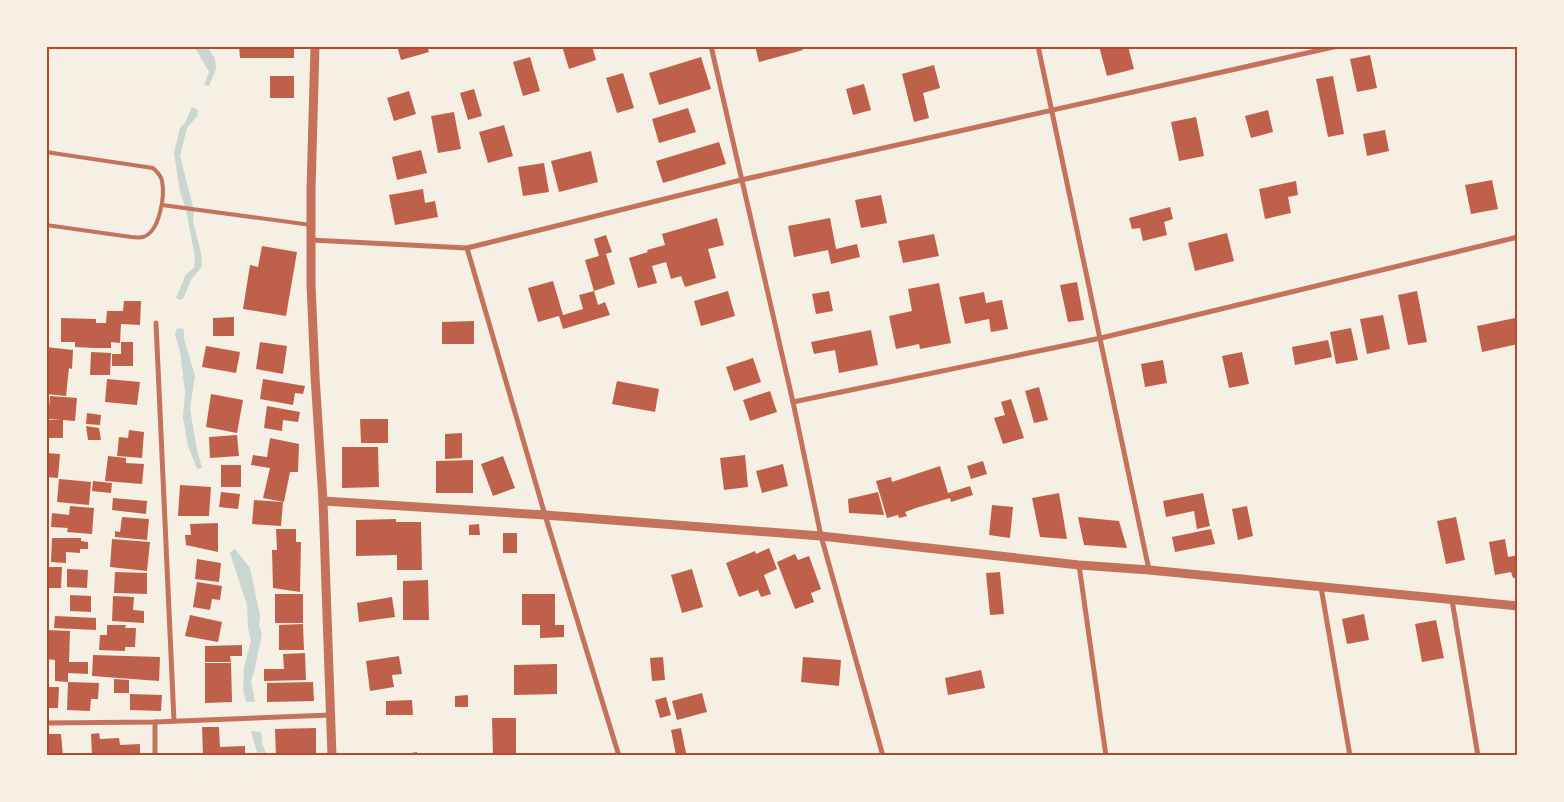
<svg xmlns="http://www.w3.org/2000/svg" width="1564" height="802" viewBox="0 0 1564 802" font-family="'IBM Plex Sans',sans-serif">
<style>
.water{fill:#c9d6d2}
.building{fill:#bf614a}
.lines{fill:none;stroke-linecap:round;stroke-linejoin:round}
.service{stroke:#c5725c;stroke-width:4}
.minor{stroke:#c5725c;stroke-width:5}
.tertiary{stroke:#c5725c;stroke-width:9}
.neatline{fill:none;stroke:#b5482f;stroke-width:2}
</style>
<rect width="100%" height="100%" fill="#f6efe4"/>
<g class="water">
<path d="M194,46H207L215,59L216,69L209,86L204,85L209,72Z"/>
<path d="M192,107L198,110L197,116L187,128L180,156L194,211L193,221L201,253L202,266L191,280L184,297L181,300L176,298L186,274L194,268L195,257L186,210L180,191L174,153L180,128L185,123Z"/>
<path d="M177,328L184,329V339L195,376L190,409L197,450L202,468L197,469L188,446L183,417L185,392L180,351L175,335Z"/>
<path d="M235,549L250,568L260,616L259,626L262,634L254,672L251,681L255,702H246L243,690L244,667L251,641L248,628L247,605L230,553Z"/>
<path d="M251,731L261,732L262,743L267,756H258Z"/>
</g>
<g class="building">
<path d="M239,46H294V58H240Z"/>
<path d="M397,46H427L429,52L401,60Z"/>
<path d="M562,46H592L596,60L569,69Z"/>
<path d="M755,46H802L803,50L759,62Z"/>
<path d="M1099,46H1128L1134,69L1107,76Z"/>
<path d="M1370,55L1377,88L1357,92L1350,59Z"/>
<path d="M530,57L540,91L523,96L513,62Z"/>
<path d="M701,57L711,89L659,105L649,73Z"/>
<path d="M934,65L940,88L923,93L929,118L914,122L902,74Z"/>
<path d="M623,73L634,108L617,113L606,78Z"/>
<rect x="270" y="76" width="24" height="22"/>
<path d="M1333,76L1344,134L1328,137L1316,79Z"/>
<path d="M864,84L871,110L853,115L846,89Z"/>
<path d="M474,89L482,116L468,120L460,93Z"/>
<path d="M409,91L416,114L394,121L387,98Z"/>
<path d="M688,108L696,132L659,143L652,119Z"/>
<path d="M1268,110L1273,132L1251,138L1245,116Z"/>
<path d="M454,112L461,149L438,153L431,116Z"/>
<path d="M1196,117L1204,156L1179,161L1171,122Z"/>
<path d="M504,125L513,156L488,163L479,132Z"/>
<path d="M1385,130L1389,151L1367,156L1363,134Z"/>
<path d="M719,142L726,164L663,183L656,161Z"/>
<path d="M421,150L427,173L397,180L392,157Z"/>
<path d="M591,151L598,182L559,192L551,161Z"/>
<path d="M544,163L549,192L523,196L518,167Z"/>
<path d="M1492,180L1498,209L1471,214L1465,185Z"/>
<path d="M1296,181L1298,195L1288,197L1291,213L1265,219L1259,189Z"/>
<path d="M423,189L425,203L435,201L438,217L395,225L389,195Z"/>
<path d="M881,195L887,223L861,228L855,200Z"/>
<path d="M1170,207L1173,219L1164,222L1167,235L1143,241L1140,228L1132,229L1129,218Z"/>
<path d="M717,218L724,245L708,249L716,278L685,287L681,276L671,279L666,262L652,266L657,283L638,288L629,258L648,252L647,250L665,245L662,234Z"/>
<path d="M830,218L836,249L857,244L860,257L831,264L828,250L794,257L788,226Z"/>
<path d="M1227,233L1234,261L1195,271L1188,243Z"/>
<path d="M934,234L939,256L903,263L898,241Z"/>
<path d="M606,235L612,252L606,254L615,284L594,291L598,305L605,302L610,315L563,329L559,316L538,322L528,288L553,281L563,315L583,309L579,295L594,291L585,260L599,256L594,239Z"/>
<path d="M262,246L297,252L286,316L243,309L250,265L258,267Z"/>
<path d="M1077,282L1084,320L1068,322L1060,285Z"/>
<path d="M939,283L951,343L920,349L919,344L896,349L889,316L912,311L908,289Z"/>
<path d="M728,291L735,316L701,326L694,301Z"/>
<path d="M829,291L833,311L816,314L812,294Z"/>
<path d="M1417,291L1427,342L1408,345L1398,295Z"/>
<path d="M984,292L986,303L1002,300L1008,329L991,332L989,319L965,324L959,297Z"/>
<path d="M124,301H141L140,325L121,324L120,343L111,342V348H95L75,347V342H61V318L96,319V323H106L107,311H123Z"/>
<path d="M1383,315L1390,349L1367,354L1360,319Z"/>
<path d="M234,317V336H213V318Z"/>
<path d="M1515,318L1518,344L1482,352L1477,326Z"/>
<path d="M474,321V344H442V322Z"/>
<path d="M1351,328L1358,360L1336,364L1330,332Z"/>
<path d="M871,330L878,365L839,373L835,350L814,354L811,342Z"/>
<path d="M1328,340L1332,357L1295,365L1292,347Z"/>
<path d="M121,342H133V366H112V354H121Z"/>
<path d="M260,342L287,346L283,374L256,369Z"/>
<path d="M206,346L240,352L236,373L202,367Z"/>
<path d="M46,347L73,350L72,369L69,368L66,396L46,394Z"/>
<path d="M91,352L111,353L110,375H90Z"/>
<path d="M1242,352L1249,384L1229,388L1222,356Z"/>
<path d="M753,358L761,382L734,391L726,367Z"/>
<path d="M1163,360L1167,383L1145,387L1141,364Z"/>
<path d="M107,379L140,382L137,405L105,402Z"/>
<path d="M263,379L305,386L303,394L295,393L293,405L260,399Z"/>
<path d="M617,381L659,389L655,412L612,404Z"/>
<path d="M1039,387L1048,420L1034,423L1025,391Z"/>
<path d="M770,391L777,412L750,421L743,400Z"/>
<path d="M211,394L243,400L237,433L206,427Z"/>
<path d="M50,396L77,398L75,421L63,420V438H46V420H61L48,419Z"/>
<path d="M1011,399L1024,438L1003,444L994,418L1005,415L1001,402Z"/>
<path d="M267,406L300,412L298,422L283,420L282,431L264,428Z"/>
<path d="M87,413L101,415L100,425L86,424Z"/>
<path d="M360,419H388V443H361Z"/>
<path d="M86,426L99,428L101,440H88Z"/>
<path d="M129,430L144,432L142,458L117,456L119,437L128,438Z"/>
<path d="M462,433V458L445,459V434Z"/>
<path d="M237,435L239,456L210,458L209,437Z"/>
<path d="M270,438L299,444L298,472H290L284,502L263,498L270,468L251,465L253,455L267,457Z"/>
<path d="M342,447H378L379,487L342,488Z"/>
<path d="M46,453L60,454L58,478L46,477Z"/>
<path d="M745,455L748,487L724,490L720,458Z"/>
<path d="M108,456L126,458V463L144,464L142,484L105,481Z"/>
<path d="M503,456L515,488L493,496L481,464Z"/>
<path d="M473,460V493H436V461Z"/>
<path d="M983,461L987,474L971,479L967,466Z"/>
<path d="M783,464L788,486L762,493L756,471Z"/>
<rect x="221" y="465" width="20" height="22"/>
<path d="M940,466L948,493L970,486L973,495L951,502L950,498L916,508L905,512L907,516L899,518L898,515L887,518L876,481L891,477L892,482Z"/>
<path d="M59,479L91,482L89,505L57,502Z"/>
<path d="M93,481L112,483L111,493L92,491Z"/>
<path d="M180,485L211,487L209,516H178Z"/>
<path d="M221,492L240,494L238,509L219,507Z"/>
<path d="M878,492L884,515L849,513L848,499Z"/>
<path d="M1059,493L1067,539L1040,537L1032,498Z"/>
<path d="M1203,493L1210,526L1197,529L1194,511L1166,517L1163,501Z"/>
<path d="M113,498L147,501L146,514L112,510Z"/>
<path d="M254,500L283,502L281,526L252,524Z"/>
<path d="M992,505L1013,507L1010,538L989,535Z"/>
<path d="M70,506L94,508L92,534L67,532L68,528L51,527L52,513L69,515Z"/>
<path d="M1247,506L1253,536L1238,540L1232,509Z"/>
<path d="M122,517L149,519L147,540L115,537V531L120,532Z"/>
<path d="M1078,517L1119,521L1127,548L1084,545Z"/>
<path d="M1456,517L1465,560L1446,564L1437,521Z"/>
<path d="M396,519V522H421L422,570H397V555L356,556V520Z"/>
<path d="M218,523V552L186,545L185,535H191L190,524Z"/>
<path d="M479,524L480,535H469V525Z"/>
<path d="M276,529H296V542H301L300,592L273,588L272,550H277Z"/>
<path d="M1211,529L1215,544L1175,552L1172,537Z"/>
<rect x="503" y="533" width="14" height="20"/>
<path d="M52,538H81V541L88,542V549H80V553L66,552V563L51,562Z"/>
<path d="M112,539L150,542L147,571L110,567Z"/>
<path d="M1505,539L1508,557L1518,555V577L1513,578L1511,572L1495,575L1489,542Z"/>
<path d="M769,548L777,569L764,575L771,594L761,597L758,590L739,597L726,563L755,551L756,554Z"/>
<path d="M795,554L798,560L809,556L821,589L811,593L814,602L795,609L777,562Z"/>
<path d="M197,559L221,563L219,582L195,579Z"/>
<path d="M46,567H62L61,588H46Z"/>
<path d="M67,569L88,570L87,588L67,587Z"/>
<path d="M692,569L703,607L682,613L671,575Z"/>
<path d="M115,572L147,573V594L114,593Z"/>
<path d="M1000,572L1004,614L990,615L986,573Z"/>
<path d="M428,580L429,620H403V581Z"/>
<path d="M197,582L222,586L220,600L212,599L210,610L193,607Z"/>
<rect x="275" y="594" width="28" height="29"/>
<path d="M522,594H555V625H564V637L540,638V625H522Z"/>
<path d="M70,595L91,596V612L70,611Z"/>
<path d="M113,596L134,597L133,610L144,611V623L112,621Z"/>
<path d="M392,597L395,617L359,622L357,603Z"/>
<path d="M1364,614L1369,640L1347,644L1342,619Z"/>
<path d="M190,615L222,622L218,642L185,636Z"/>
<path d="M55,616L96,618V630L54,628Z"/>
<path d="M1436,620L1444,658L1422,662L1415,624Z"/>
<path d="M303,624L304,650H279V625Z"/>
<path d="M107,625H126L125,628H136L135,647H125V651L99,650L100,635H107Z"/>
<path d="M47,630L70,631L69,662H88V674L68,673V682L99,683L98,699H91L90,711L67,710L68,682L55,681V660L46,659Z"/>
<path d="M242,645V656H230L231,662H205V646Z"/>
<path d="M305,653L306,680L264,681V669H284L283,654Z"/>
<path d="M93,655L160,657L159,681L92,676Z"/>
<path d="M399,656L402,674L392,675L394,687L370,691L366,661Z"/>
<path d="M663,657L665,680L652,681L650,658Z"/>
<path d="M803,657L841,660L839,686L801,682Z"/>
<path d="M205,663H231L232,702L205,703Z"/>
<path d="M557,664V694L514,695V665Z"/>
<path d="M981,670L985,688L948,695L945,678Z"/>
<path d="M46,673H48V687H59L58,708H46Z"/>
<path d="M114,679L129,680V693H114Z"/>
<path d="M313,682L314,701L267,702V683Z"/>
<path d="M702,693L707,712L677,720L672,701Z"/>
<path d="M130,694L162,695L161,711L130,710Z"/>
<path d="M468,695V707H455V696Z"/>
<path d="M666,697L671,715L660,718L655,700Z"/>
<path d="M412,700L413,715H386V701Z"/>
<path d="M492,718H516V756H493Z"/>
<path d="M202,727H219L220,747L245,746V756H203Z"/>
<path d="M316,728V756H276L275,729Z"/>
<path d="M681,728L686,753L676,755L671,730Z"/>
<path d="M99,733L100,739L119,738L120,745L140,744V756H92L91,734Z"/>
<path d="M46,734H61L63,756H46Z"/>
<path d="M417,752V756H399V755Z"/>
</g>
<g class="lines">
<g class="service">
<path d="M46,152L153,168C157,172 161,175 162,181C165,195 160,232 143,237C140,238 135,237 131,237L46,225"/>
<path d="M162,205L311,225"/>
</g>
<g class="minor">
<path d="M711,46L793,402L821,536L883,756"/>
<path d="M1038,46L1149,570"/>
<path d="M311,240L467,248L741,180L1338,46"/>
<path d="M467,248L545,515L619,756"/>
<path d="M156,323L174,721"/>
<path d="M793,402L1101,338L1518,237"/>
<path d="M1079,565L1106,756"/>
<path d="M1321,587L1350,756"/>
<path d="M1452,600L1478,756"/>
<path d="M155,722V756"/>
<path d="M46,723L155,722L331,715"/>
</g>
<g class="tertiary">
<path d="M315,46L311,190V284L315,376L323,501L332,756"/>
<path d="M323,501L545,515L821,536L1079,565L1149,570L1518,606"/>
</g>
</g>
<rect width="1564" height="802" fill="none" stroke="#f6efe4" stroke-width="95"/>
<rect x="48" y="48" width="1468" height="706" class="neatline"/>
</svg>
